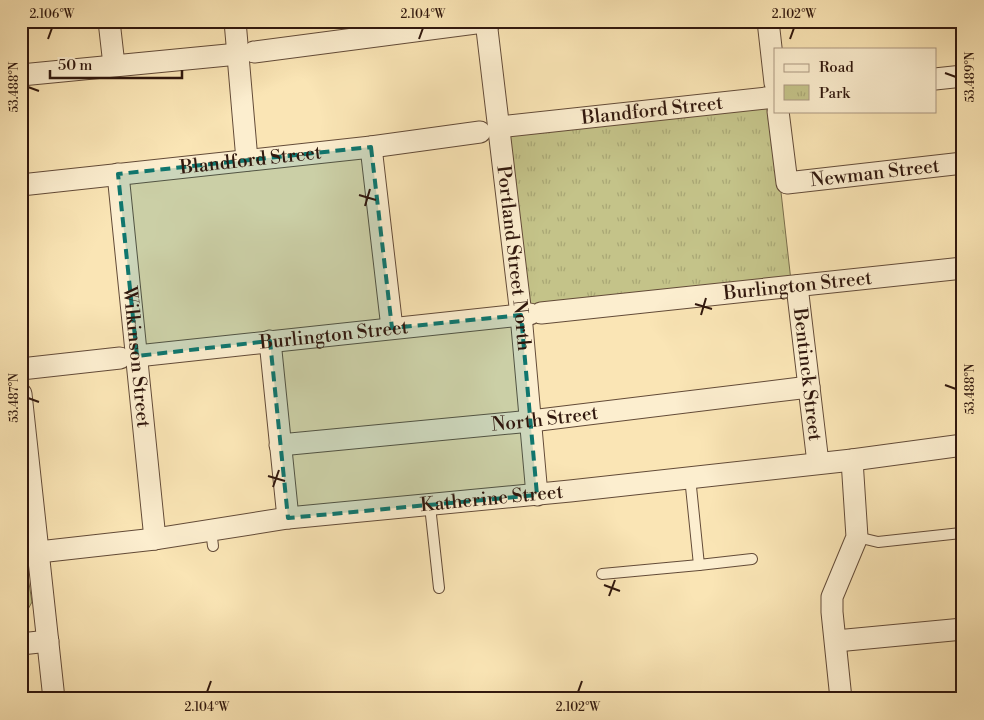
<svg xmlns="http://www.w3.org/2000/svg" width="984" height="720" viewBox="0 0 984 720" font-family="'Libre Bodoni',serif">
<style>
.green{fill:#c4c389;stroke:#7a6e4c}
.park{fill:url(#park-tufts);stroke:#7a6e4c}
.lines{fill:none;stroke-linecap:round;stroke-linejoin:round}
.lane-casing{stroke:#634b38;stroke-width:12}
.street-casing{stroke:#634b38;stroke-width:23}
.lane{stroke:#fceecf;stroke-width:10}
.street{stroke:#fceecf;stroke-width:21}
.marked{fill:#0f766e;fill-opacity:0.2;stroke:#0f766e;stroke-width:4;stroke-dasharray:10 6;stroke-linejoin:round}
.ticks{fill:none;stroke:#31180e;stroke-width:2}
.labels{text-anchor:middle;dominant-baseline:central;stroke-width:4.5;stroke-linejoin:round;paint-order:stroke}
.street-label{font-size:19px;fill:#31180e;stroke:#fceecf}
.neatline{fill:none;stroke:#31180e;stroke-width:2}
.ticks-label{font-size:12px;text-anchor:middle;fill:#31180e}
</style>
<defs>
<pattern id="park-tufts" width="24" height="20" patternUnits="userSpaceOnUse" patternTransform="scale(1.25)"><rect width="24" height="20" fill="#c4c389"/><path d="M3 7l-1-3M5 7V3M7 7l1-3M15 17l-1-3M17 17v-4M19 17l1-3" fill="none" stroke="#a9a775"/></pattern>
</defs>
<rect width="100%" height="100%" fill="#fae5b5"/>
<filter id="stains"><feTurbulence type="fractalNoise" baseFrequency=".004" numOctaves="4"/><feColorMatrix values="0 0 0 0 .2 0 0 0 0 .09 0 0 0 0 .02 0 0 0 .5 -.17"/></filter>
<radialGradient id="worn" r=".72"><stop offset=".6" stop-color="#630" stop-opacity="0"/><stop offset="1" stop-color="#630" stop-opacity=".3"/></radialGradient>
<path class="green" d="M21,570L28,577L32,602L21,622Z"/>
<path class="park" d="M771,103L791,281L520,310L504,131Z"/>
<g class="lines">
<g class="lane-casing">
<g id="lane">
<path d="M690,477L699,565L752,559"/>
<path d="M430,506L439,588"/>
<path d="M211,530L213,546"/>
<path d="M857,537L878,542L961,533"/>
<path d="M602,574L699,565"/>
</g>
</g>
<g class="street-casing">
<g id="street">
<path d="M109,21L114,65"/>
<path d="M235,21L247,160"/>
<path id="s1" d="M486,21L521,315L537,495"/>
<path d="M768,21L775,83"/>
<path d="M254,52L491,21"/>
<path d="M21,75L238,54"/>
<path d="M935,79L963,76"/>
<path id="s2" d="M778,111L787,183L963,163"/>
<path id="s3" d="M499,127L775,97"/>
<path d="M371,147L392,328"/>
<path id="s4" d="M118,174L155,539"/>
<path id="s5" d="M21,185L371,147L480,132"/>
<path id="s6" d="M797,286L818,463"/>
<path id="s7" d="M541,313L963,268"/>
<path d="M270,341L288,518"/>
<path id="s8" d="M137,356L530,314"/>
<path d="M21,369L120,358"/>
<path d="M21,394L54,699"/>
<path id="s9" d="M280,445L531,421L809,387"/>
<path id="s10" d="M21,554L155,539L288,518L570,491L852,460L963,445"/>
<path d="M836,641L963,629"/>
<path d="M21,644L48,641"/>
<path d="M841,699L832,612V597L857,537L852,460"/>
</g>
</g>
<use href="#lane" class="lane"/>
<use href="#street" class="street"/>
</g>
<path class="marked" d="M371,147L392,328L521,315L537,495L288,518L270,341L137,356L118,174Z"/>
<path class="ticks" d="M48,39L52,28M419,39L423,28M790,39L794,28M945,73L956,77M28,87L39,91M359,195L376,200M365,206L370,189M695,304L712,309M701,315L706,298M945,385L956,389M28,398L39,402M268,476L285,481M273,487L279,470M604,585L620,591M609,596L615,580M207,692L211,681M578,692L582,681"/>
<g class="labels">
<g class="street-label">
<text stroke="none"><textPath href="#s3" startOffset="154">Blandford Street</textPath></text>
<text stroke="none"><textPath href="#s5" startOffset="231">Blandford Street</textPath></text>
<text stroke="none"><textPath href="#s2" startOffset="161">Newman Street</textPath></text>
<text stroke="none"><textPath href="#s1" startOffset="239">Portland Street North</textPath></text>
<text stroke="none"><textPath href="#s7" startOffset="258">Burlington Street</textPath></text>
<text stroke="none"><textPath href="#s8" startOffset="198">Burlington Street</textPath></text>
<text stroke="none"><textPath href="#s4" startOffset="184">Wilkinson Street</textPath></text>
<text stroke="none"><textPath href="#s6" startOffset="89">Bentinck Street</textPath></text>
<text stroke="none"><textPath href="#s9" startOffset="266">North Street</textPath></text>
<text stroke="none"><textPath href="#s10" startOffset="474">Katherine Street</textPath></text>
</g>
</g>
<rect width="984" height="720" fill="none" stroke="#fae5b5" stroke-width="55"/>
<rect x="774" y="48" width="162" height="65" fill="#fceecf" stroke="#ab9882"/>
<rect x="784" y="64" width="25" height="8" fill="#fceecf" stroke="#ab9882"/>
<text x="819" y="72" font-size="15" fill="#31180e">Road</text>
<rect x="784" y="85" width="25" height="15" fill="url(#park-tufts)" stroke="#ab9882"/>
<text x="819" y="98" font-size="15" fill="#31180e">Park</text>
<path d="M50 70v8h132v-8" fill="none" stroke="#31180e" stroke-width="2.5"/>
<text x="58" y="70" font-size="15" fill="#31180e" stroke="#fceecf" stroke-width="4" paint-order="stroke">50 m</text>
<rect x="28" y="28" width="928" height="664" class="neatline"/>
<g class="ticks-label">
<text x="52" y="18">2.106°W</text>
<text x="423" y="18">2.104°W</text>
<text x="794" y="18">2.102°W</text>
<text transform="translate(970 77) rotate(-90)" y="4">53.489°N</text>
<text transform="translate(14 87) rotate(-90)" y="4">53.488°N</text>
<text transform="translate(970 389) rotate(-90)" y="4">53.488°N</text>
<text transform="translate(14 398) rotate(-90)" y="4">53.487°N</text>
<text x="207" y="711">2.104°W</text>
<text x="578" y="711">2.102°W</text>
</g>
<rect width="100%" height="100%" filter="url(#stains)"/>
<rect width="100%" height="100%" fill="url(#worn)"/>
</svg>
